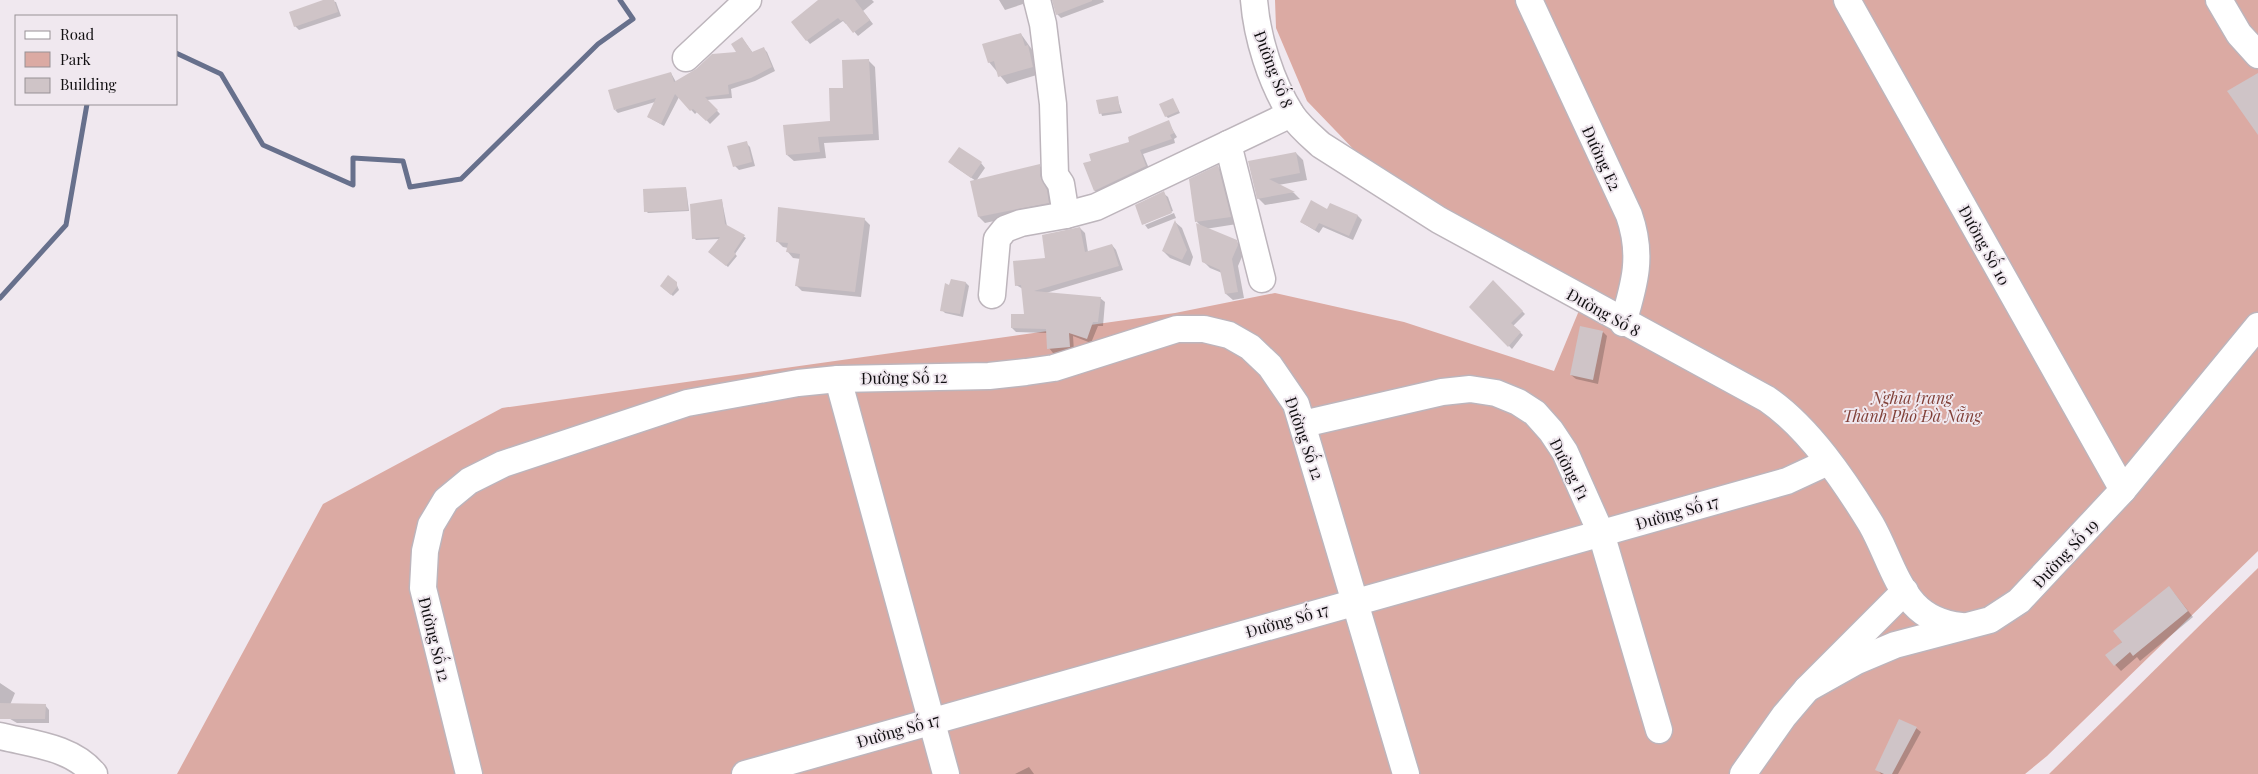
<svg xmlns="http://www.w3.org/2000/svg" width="2258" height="774" viewBox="0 0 2258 774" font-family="'Playfair Display',serif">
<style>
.green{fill:#dbaaa3}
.shadow{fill:#0003}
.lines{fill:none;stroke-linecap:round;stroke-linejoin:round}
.stream{stroke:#67708c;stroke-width:5}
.building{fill:#cfc4c7}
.minor-casing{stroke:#bdb5bc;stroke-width:29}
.minor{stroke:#fff;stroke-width:26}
.labels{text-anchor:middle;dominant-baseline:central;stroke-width:4;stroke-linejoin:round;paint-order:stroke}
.street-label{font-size:16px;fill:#110f11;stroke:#f0e8ef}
.park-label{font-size:16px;font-style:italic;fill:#814139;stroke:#f0e8ef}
</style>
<rect width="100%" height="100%" fill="#f0e8ef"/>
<g class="green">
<path d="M1275,0H2258V551L2047,756L2025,774H177L323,504L502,408L1175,313L1275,293L1404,322L1554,371L1585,296L1361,157L1307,101L1276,28Z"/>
<path d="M2258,568V774H2049Z"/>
</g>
<g class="shadow">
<path d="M327,0L336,2L341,16L299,30L295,26Z"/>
<path d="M821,0H872L874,2L863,11L873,24L858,36L847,23L846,24L843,21L810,44L792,22Z"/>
<path d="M999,0H1027L1029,18L1023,4L1005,10Z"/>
<path d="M1053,0H1103L1104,2L1061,18L1057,14Z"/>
<path d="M1021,34L1035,54L1040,74L1007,84L989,62Z"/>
<path d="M742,38L753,53L764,49L767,52L775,71L755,81L731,89L732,98L707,100L720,114L710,124L698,111L695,114L679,97L664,126L648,117L655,102L618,113L615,110L671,73L676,82L738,53Z"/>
<path d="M868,60L875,67L879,140L824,143L826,158L794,161L787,155L832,122L845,89Z"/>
<path d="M1117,97L1122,113L1102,116L1098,101Z"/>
<path d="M1173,100L1180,113L1168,118L1166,116Z"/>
<path d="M1168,122L1177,137L1174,139L1175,143L1143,154L1150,171L1099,195L1095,191L1085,164L1131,143Z"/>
<path d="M746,143L750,147L755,166L739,170L735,166Z"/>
<path d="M1296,153L1303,160L1307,180L1278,185L1294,193L1300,199L1265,205L1258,198L1249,162Z"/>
<path d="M981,163L985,168L976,181L1039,165L1045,171V183L1052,196L1054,208L985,223L979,217L976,181L954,166Z"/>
<path d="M1218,167L1225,174L1237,224L1205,229L1236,241L1243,248L1244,252L1238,266L1244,298L1233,300L1226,294L1222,273L1210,268L1203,261L1202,227L1197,222L1190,180Z"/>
<path d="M686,188L689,211L648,213L646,211Z"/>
<path d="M1163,193L1168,197L1173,211L1144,224L1136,206Z"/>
<path d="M722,201L727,226L746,238L735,254L737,256L728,267L710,251L720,239L696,240L694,238Z"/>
<path d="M1330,204L1358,216L1362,220L1353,240L1323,227L1319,233L1301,222L1328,210Z"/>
<path d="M1174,213L1176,218L1148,229L1145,225Z"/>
<path d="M864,219L870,225L861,297L802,291L796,285L801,259L793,258L788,252V248L783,247L777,241Z"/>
<path d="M1175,222L1182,228L1193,257L1190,266L1170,258L1163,251Z"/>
<path d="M1080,228L1085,233L1088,252L1112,245L1116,250L1123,270L1046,293L1100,298L1105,302L1103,326H1098L1091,343L1073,336L1074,352L1053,353L1049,348L1048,333L1016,332L1012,328L1025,316L1023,289L1016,285Z"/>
<path d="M952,281L966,283L969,286L963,317L945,313L942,310Z"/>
<path d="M1493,282L1525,314L1513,326L1523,335L1512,349L1471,307Z"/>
<path d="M676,283L679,290L673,296L663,288Z"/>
<path d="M1603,332L1607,336L1598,384L1576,379L1571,375Z"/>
<path d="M2174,593L2193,617L2140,661L2137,657L2121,671L2107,656Z"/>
<path d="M0,683L15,693L10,705H45L49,710V723H17L0,713Z"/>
<path d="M1916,728L1921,732L1898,774H1881L1877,769Z"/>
<path d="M1029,767L1034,774H1015Z"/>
</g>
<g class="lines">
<g class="stream">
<path d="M176,53L221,74L263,145L353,185V158L403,161L410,187L461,179L598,44L633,19L620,0"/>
<path d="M0,298L66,225L87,104"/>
</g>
</g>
<g class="building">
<path d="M323,0H334L338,12L294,27L289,12Z"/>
<path d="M818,0H855L870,20L853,33L843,20L841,21L838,18L806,41L791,22Z"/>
<path d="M1052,0H1092V1L1056,15Z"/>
<path d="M1021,33L1025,46L1028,45L1033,67L998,77L994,61L988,63L982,44Z"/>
<path d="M742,37L752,52L764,47L772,67L751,78L728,85L729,94L705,97L718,110L706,121L693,109L690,111L675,94L661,124L647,117L656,98L614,110L608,90L671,72L674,82L696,69L712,54L736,52L731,44Z"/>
<path d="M869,59L873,134L818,137L820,152L786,155L783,125L830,121L829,88H843L842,60Z"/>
<path d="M2258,73V135L2227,91Z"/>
<path d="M1118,96L1120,111L1099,114L1096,100Z"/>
<path d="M1173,98L1179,111L1165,117L1159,104Z"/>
<path d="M1169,120L1174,133L1170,135L1172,139L1140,150L1146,166L1094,191L1083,163L1091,161L1089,154L1129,142L1128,137Z"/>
<path d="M747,141L752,162L733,167L727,146Z"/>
<path d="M959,147L982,162L971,178L948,162Z"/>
<path d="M1296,152L1300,173L1269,179L1295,192L1257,199L1248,161Z"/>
<path d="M1040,164V176L1047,190L1049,203L978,217L970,181Z"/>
<path d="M1218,165L1231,217L1195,222L1189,179Z"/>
<path d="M686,187L688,210L644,212L643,189Z"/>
<path d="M1164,191L1172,213L1142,225L1135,205Z"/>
<path d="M722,199L725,224L745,235L734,252L736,254L726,266L708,252L720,237L692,239L690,204Z"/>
<path d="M1311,200L1327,209L1330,203L1358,215L1349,236L1319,223L1315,230L1300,222Z"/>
<path d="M778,207L865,218L855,292L795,286L800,254L786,252L788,243L776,242Z"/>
<path d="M1175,220L1187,250L1182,260L1162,251Z"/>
<path d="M1196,223L1237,240L1238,245L1232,259L1238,292L1225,294L1220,270L1202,262Z"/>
<path d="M1080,227L1085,252L1112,244L1119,266L1034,291L1101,297L1098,322H1093L1087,339L1069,333L1070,347L1047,349L1046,329L1011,328V314H1024L1021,285L1015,286L1013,261L1045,258L1042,235Z"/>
<path d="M668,275L677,282V287L671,295L660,286Z"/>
<path d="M951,279L966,282L960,314L940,311L945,283L949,285Z"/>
<path d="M1493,280L1523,311L1511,323L1521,332L1508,347L1469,307Z"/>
<path d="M1580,326L1603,331L1593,380L1570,375Z"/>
<path d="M2169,586L2188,611L2133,656L2130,652L2114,666L2105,655L2122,642L2113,631Z"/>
<path d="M0,703L46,704L45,719H0Z"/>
<path d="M1899,719L1917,727L1892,774H1884L1875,770Z"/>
</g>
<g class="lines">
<g class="minor-casing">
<g id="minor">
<path d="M1037,0L1043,24L1053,104L1055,175L1061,184L1066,215"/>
<path d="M1254,0C1257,38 1271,82 1291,114C1299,126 1311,136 1321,145L1439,220L1767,399C1809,428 1844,480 1871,524C1886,550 1894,582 1914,604C1927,618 1943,624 1961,626"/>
<path d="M1529,0L1629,215C1643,255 1635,283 1623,323"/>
<path d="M1847,0L2123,490"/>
<path d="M2219,0L2239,34L2258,55"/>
<path d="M686,58L748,0"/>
<path d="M1228,144L1262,279"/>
<path d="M992,295L997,239L1005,229L1021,223L1066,215L1096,207L1291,114"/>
<path d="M838,379L946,774"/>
<path d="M1303,424L1442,392L1470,389L1496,393L1518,402L1535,413L1551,431L1565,452L1601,533L1659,730"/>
<path d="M1807,689L1857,661L1895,645L1990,620L2019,601L2123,490L2258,326"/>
<path d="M0,736C32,744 72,747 94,774"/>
<path d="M469,774L423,588L425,551L431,525L446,500L469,481L503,464L687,403L798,383L838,379L989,376L1026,372L1054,368L1177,329H1204L1229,335L1250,347L1270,366L1296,404L1406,774"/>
<path d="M745,774L1787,481L1828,462"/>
<path d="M1743,774L1784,716L1807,689L1905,591"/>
</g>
</g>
<use href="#minor" class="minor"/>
</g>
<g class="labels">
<g class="street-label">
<text transform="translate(1274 69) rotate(69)">Đường Số 8</text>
<text transform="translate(1602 158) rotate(65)">Đường E2</text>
<text transform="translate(1985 245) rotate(61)">Đường Số 10</text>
<text transform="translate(1604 312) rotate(29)">Đường Số 8</text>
<text transform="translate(904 377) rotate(-1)">Đường Số 12</text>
<text transform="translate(1305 438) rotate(71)">Đường Số 12</text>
<text transform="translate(1570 469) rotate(63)">Đường F1</text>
<text transform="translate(1677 512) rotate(-16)">Đường Số 17</text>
<text transform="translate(2065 553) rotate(-47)">Đường Số 19</text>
<text transform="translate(1287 620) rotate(-16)">Đường Số 17</text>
<text transform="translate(435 639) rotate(76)">Đường Số 12</text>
<text transform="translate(898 730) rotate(-16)">Đường Số 17</text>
</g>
<g class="park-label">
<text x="1912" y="397">Nghĩa trang<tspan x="1912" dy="18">Thành Phố Đà Nẵng</tspan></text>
</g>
</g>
<rect x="15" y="15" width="162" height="90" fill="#f0e8ef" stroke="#979196"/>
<rect x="25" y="31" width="25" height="8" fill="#ffffff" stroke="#979196"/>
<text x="60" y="40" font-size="15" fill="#110f11">Road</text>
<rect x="25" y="52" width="25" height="15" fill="#dbaaa3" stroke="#979196"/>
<text x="60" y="65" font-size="15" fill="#110f11">Park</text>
<rect x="25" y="78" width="25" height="15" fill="#cfc4c7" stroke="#979196"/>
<text x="60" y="90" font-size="15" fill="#110f11">Building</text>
</svg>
